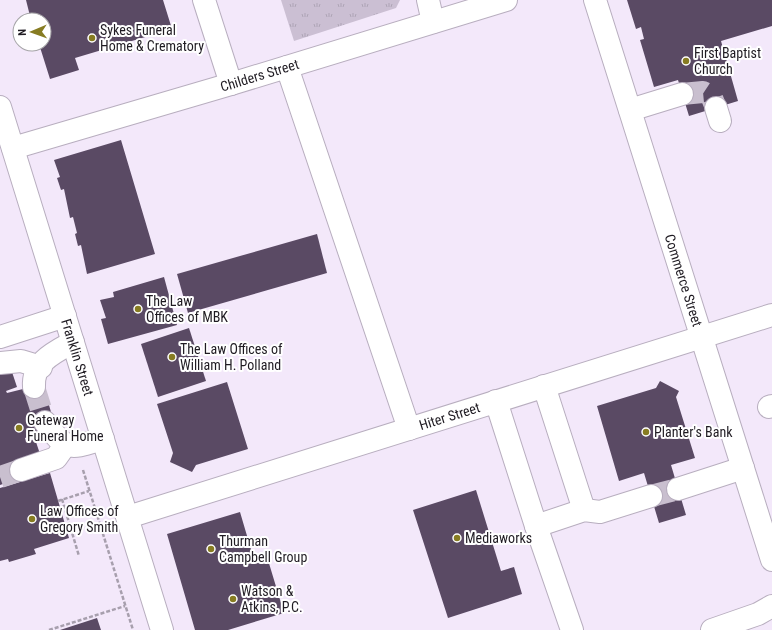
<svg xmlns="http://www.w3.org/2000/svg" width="772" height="630" viewBox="0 0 772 630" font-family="'Roboto Condensed',sans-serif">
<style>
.park{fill:url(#park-tufts)}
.building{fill:#5a4a64}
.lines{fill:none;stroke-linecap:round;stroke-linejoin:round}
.minor-tunnel{stroke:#c9bfcf;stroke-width:22;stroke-dasharray:22 11;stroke-linecap:butt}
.minor-casing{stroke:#b8aebf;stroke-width:24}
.path{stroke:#a79fad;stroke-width:2.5;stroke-dasharray:4 2;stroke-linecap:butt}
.minor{stroke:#fff;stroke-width:22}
.poi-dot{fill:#877c22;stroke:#fff;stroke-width:1.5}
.labels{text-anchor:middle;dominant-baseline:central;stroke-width:4;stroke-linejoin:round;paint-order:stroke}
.poi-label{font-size:14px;fill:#1f1b22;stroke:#fff;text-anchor:start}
.street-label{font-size:14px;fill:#1f1b22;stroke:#fff}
</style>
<defs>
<pattern id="park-tufts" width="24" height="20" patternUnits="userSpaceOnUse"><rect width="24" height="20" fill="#cbbfd3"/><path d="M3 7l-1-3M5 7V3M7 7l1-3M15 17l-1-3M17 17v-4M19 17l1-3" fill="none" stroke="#aea4b5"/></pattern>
</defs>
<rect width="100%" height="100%" fill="#f3e8fa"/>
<path class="park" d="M281,0H400L396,8L294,41Z"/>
<g class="building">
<path d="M26,0H163L172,29L75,58L79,70L50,79L39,44H44V20H31Z"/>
<path d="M627,0H772V26L721,41L738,101L689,116L678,80L654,87L640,40L644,39L641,27L636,29Z"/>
<path d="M121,140L155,254L87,274L81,245L78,246L75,234L77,233L73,217L70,218L64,189L61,190L57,178L60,177L54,160Z"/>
<path d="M317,234L327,273L188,313L177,274Z"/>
<path d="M164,277L177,325L108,344L101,319L106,318L100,300L114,297L113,292Z"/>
<path d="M189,328L206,381L158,397L141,344Z"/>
<path d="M7,368L9,373L12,372L17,387L6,391L7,393L43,384L53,419L40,433L25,438L26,442L35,439L40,454L23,477L0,485V371Z"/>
<path d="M660,381L679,391L676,397L695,458L671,465L686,515L659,523L644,473L619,481L597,406L656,388Z"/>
<path d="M227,382L248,449L196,465L192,472L170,462L173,453L157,404Z"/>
<path d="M50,473L69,538L34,549L36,554L9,562L8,559L0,561V488Z"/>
<path d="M476,490L501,571L514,567L522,594L448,618L413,510Z"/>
<path d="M240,512L255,563L268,560L284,613L228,630H195L167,534Z"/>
<path d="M97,618L101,630H60Z"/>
</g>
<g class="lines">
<g class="minor-tunnel">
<path d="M682,94L703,92L712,98L716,108"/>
<path d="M34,387L45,422"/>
<path d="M0,477L21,470"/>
<path d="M651,496L678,489"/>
</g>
<g class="minor-casing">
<g id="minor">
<path d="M204,0L231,84"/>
<path d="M428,0L433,22"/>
<path id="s1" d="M595,0L772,560"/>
<path d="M287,67L409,429"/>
<path id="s2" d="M0,107L162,630"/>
<path d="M716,108L720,121"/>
<path d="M630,110L682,94"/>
<path id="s3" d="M13,148L231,84L506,0"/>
<path d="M0,337L65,316"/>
<path d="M0,363L21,361L41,367"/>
<path d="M544,386L584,510"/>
<path d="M34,387C32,362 55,352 73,342"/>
<path d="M496,401L536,526L572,630"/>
<path d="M769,407L772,406"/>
<path d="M45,422C67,452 69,449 103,439"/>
<path d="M21,470L56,458L66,444"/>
<path d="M678,489L743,468"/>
<path id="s4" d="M128,517L772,315"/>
<path d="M536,526L584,510L600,512L651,496"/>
<path d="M712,630L758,614L772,606"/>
</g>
</g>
<g class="path">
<path d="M83,470L133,630"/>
<path d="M62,499L79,556"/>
<path d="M58,501L89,491"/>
<path d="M49,630L125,606"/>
</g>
<use href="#minor" class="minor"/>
</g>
<g class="poi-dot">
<circle cx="92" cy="38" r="4"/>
<circle cx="686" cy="61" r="4"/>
<circle cx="138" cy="309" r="4"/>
<circle cx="172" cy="357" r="4"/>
<circle cx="19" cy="428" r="4"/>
<circle cx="646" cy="432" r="4"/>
<circle cx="32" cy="519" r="4"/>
<circle cx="457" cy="538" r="4"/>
<circle cx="211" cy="549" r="4"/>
<circle cx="233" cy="599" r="4"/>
</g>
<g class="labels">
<g class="poi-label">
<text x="100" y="30">Sykes Funeral<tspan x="100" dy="16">Home &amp; Crematory</tspan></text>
<text x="694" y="53">First Baptist<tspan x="694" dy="16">Church</tspan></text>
<text x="146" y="301">The Law<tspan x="146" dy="16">Offices of MBK</tspan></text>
<text x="180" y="349">The Law Offices of<tspan x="180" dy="16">William H. Polland</tspan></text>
<text x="27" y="420">Gateway<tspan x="27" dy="16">Funeral Home</tspan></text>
<text x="654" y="432">Planter's Bank</text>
<text x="40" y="511">Law Offices of<tspan x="40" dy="16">Gregory Smith</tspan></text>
<text x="465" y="538">Mediaworks</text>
<text x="219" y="541">Thurman<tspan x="219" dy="16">Campbell Group</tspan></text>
<text x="241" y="591">Watson &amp;<tspan x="241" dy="16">Atkins, P.C.</tspan></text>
</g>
<g class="street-label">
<text stroke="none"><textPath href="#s3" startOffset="257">Childers Street</textPath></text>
<text stroke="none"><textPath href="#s1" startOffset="294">Commerce Street</textPath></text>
<text stroke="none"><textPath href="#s2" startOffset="262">Franklin Street</textPath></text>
<text stroke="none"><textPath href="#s4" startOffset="337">Hiter Street</textPath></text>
</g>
</g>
<g transform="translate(32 32) rotate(268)"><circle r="19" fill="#ffffff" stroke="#a5a4a7"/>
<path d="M0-3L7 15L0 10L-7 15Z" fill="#877c22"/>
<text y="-6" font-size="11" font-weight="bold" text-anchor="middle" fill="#1f1b22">N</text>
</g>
</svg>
